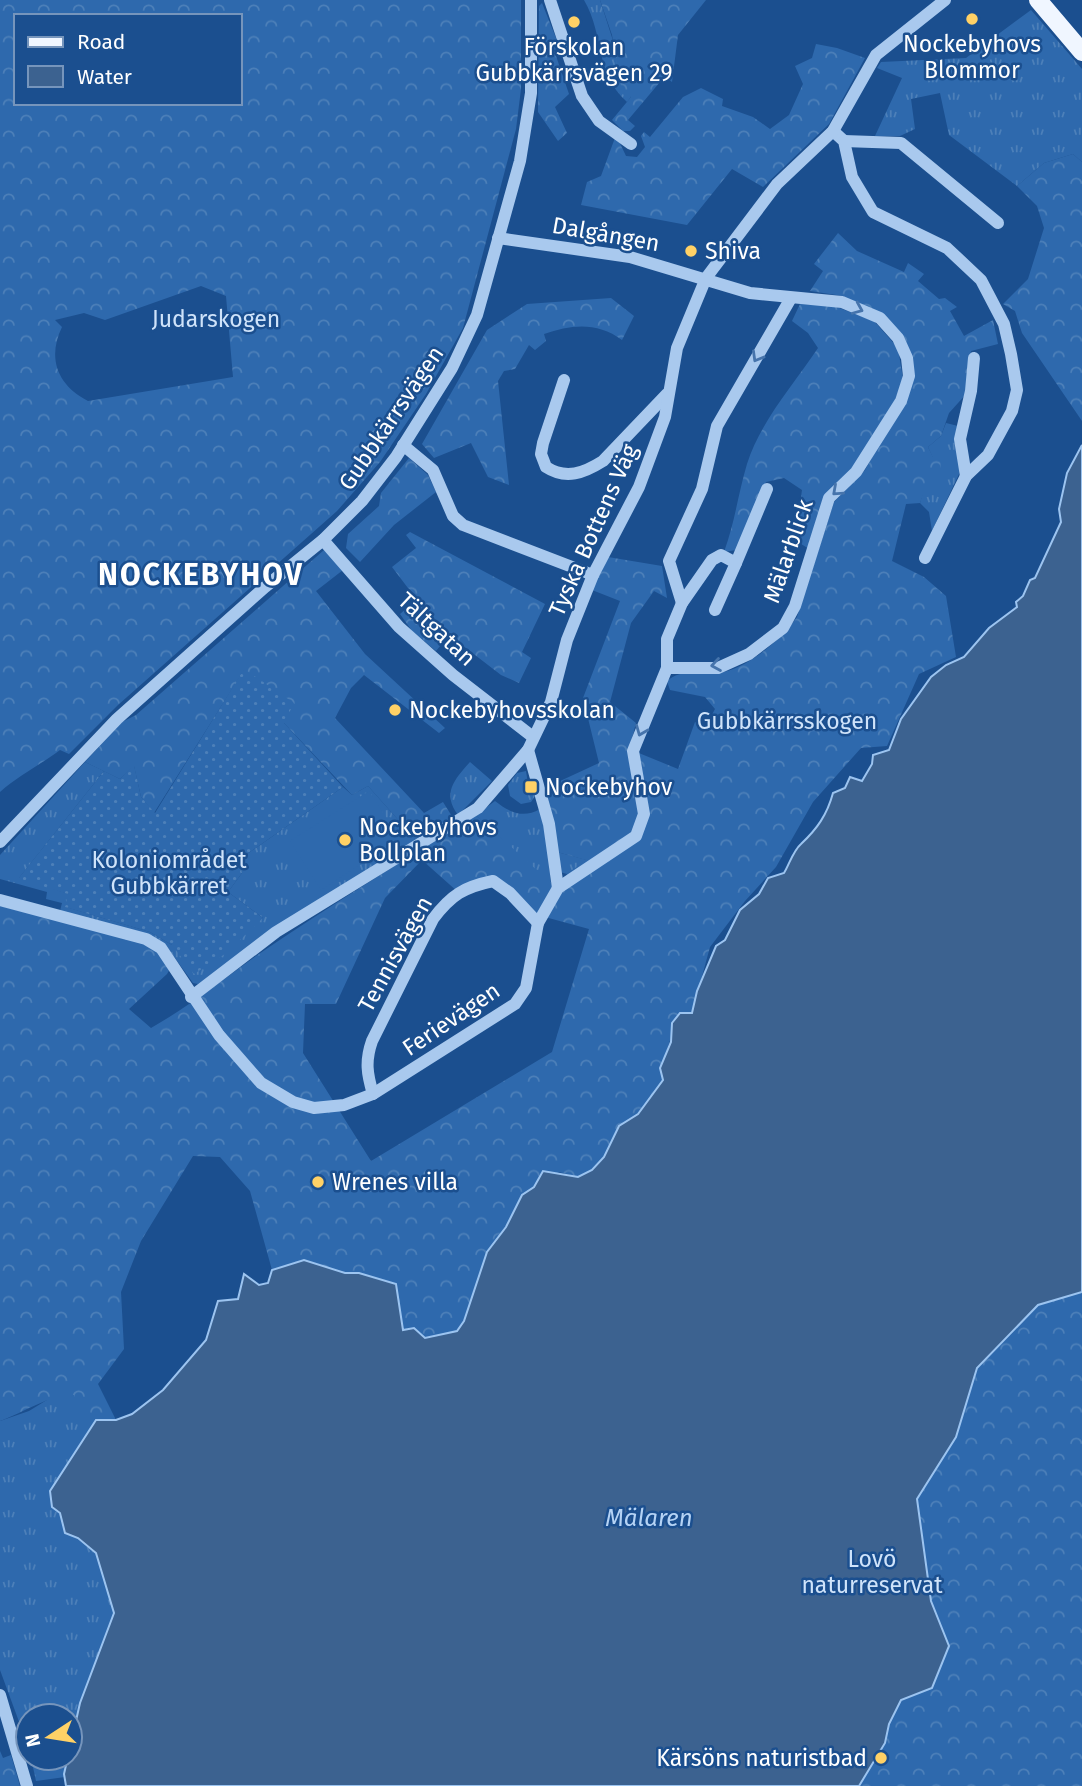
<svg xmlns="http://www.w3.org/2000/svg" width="1082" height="1786" viewBox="0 0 1082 1786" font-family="'Fira Sans',sans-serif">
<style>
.grass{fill:url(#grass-tufts)}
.forest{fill:url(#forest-crowns);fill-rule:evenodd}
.garden{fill:url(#garden-dots)}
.pitch{fill:#2e69ad}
.water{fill:#3c6290;stroke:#9cc4f0;stroke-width:2}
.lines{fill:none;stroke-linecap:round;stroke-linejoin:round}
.minor{stroke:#a9c9ee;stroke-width:12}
.major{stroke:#f0f6ff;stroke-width:18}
.oneway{stroke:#4674ac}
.poi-dot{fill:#ffd166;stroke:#1b4f8f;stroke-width:2.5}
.labels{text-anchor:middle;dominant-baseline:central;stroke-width:5;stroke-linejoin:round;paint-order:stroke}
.poi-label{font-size:23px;fill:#fff;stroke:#1b4f8f;text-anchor:start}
.street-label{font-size:23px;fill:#fff;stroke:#1b4f8f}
.park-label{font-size:23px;fill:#cfe3fa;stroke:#1b4f8f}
.water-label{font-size:24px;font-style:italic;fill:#b5d3f5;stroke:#1b4f8f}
.district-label{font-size:30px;font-weight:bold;letter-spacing:2px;fill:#fff;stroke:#1b4f8f}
</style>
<defs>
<pattern id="grass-tufts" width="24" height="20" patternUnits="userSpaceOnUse" patternTransform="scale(1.75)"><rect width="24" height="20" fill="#2e69ad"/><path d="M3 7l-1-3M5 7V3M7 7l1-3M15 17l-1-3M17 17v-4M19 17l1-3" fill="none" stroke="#4d80b9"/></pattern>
<pattern id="forest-crowns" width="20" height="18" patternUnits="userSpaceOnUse" patternTransform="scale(1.75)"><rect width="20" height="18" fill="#2e69ad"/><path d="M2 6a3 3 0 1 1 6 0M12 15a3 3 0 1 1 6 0" fill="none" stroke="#4d80b9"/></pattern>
<pattern id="garden-dots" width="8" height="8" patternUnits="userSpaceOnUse" patternTransform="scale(1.75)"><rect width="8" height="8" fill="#2e69ad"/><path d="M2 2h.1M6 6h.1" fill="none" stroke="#4d80b9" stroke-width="1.8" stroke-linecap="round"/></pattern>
</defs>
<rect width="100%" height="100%" fill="#1b4f8f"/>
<g class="grass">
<path d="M584,0H600L631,97L627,102C594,72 605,36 584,0Z"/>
<path d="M1031,10L1082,69V162L1073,154L1044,163L1017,186L949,135L940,93L911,99L915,129L900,136H875L902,78L877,68L881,62L966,58Z"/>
<path d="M946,423L958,426L960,472L932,531L929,512L920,503L933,458L928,447L941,436Z"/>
<path d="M85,762L104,771L19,878L69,894L66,907L150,932L172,945L263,918L228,892L242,873L240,859L343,787L352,795L368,786L417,841L198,984L193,983L167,947L60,911L62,903L46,899L47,892L0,879V855Z"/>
<path d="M470,762L492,781L458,815C442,793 454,780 470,762Z"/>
<path d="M526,771L529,791L535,796L531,802L521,804L510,796L508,785L517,773Z"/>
<path d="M495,801C509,812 523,819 540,809L546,826L551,885L476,815Z"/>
<path d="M557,852L587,860L567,874L560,872Z"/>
<path d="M55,1395H75L96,1420L50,1491C51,1506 58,1506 61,1516C62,1522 63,1527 65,1533L78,1538L96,1553L102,1564L114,1613L80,1703L70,1747V1716H28V1746L0,1670V1421L29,1411Z"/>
<path d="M31,1758H68L65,1777L36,1781Z"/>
</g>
<g class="forest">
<path d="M0,0H521V89L516,129L463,328L426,394L380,462L337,511L118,705L69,754L60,750C40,765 19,775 0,792ZM16,16H240V103H16ZM201,286L226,296L233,377L88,401C57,385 47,358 62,327L55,320L84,313L105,320Z"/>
<path d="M600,0H706L678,35L672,82L665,76L628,120L635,126L630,131H623L612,120L631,97L621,86L612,35Z"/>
<path d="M542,3L560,48L554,50L569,94L555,107L567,133L558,141L538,112L539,6Z"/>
<path d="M816,44L837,48L865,58L829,124L763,187L732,169L687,225L581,205L587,182L601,176L616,135L626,156L637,157L645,147L641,136L644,132L650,137L683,97L701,88L723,99L722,106L753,117L770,129L789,115L803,84L795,66L812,58Z"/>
<path d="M1073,154L1082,162V421L1022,333L1015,311L1003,304L1028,279L1044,228L1037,206L1017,186L1044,163Z"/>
<path d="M838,233L857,251L904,272L908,263L924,274L918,281L939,299L945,298L957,307L950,311L964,336L993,320L998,344L971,351L967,393L949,413L941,436L928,447L933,457H940L941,472L928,481L920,503L906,504L892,561L924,577L946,596L956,657L919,674L887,746L861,748L813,802L776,867L745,901L710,947L692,1013L672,1023C674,1044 658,1059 663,1080L638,1114L619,1126L604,1157L592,1170L578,1177L559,1172L522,1195L506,1227L487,1252L464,1321L457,1332L425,1338L414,1328L403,1330L401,1323L359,1273H345L304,1260L272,1270L250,1191L220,1157L193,1156L141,1241L121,1292L124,1349L98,1384L116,1420H96L77,1411L74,1395C48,1395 25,1412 0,1421V906L141,941L163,956L171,967L167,974L129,1009L151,1028C188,1007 221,981 256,956C328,907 402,861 476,815L561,892L567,874L586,860L557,852L545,788L599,763L583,698L620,601L592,590L608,557L662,566L667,598L654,591L631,623L610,702L636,723L629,749L678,769L695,722L706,726L715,709L705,697L670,690L667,681C685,665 704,678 724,672C751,665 782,639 797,617L834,502L865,470L911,388L902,338L843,296L810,291L823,271L814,264ZM422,860L458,892L493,881L542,923L545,917L589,929L552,1052L371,1161L303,1053L305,1004H336L385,898Z"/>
<path d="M611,298L634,316L622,340C598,322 572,324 544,334L546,341L535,350L529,345L515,369L504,371L498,381L509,485L488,477L471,443L434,458L422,444L487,330L527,304Z"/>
<path d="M800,304L834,306L874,321L898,348L903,379L895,400L848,475L809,549L795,540L802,490L784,478L766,482L736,550L724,552C735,522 738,494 747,464C760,422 794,384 818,348L808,333L792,321Z"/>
<path d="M409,458L428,475L436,492L394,525L360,562L346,548L348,534L379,506L381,493Z"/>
<path d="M410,532L545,604L522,652L531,658L519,683L501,675L449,635L436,651L412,631L400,614L414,602L408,594L411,592L392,567L416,548L406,535Z"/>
<path d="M324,550L343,570L316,591L365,654L445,728L439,733L364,675L351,688L335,718L424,813L443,802L453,818L417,841L368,786L352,795L284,723L244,670L154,813L141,797L134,766L120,779L85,762L122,722L136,715Z"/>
<path d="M1082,1292V1786H859L885,1743L889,1724L901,1700L932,1688L931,1601L917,1499L956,1437L977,1369L1038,1305Z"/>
<path d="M0,1751L3,1758L11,1755L20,1786H0Z"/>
</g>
<path class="garden" d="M244,669L294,703L284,723L343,787L240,859L242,873L228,892L263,918L225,954L194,974L172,945L150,932L65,907L68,894L18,879L104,771L120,779L134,765L141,797L155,813Z"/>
<path class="pitch" d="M369,791L400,839L321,890L290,841Z"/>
<path class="water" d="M1082,445V1292L1038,1305L977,1368L956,1437L917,1499L931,1601L949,1646L932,1688L901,1700L889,1724L885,1743L859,1786H66L64,1774L80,1703L114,1613L96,1553L78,1538L65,1533L60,1513L52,1507L50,1491L96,1420H116L132,1414L163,1390L206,1340L218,1301L238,1299L244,1274L259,1285L268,1283L272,1270L304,1260L345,1273H359L396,1284L403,1330L414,1328L425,1338L457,1331L464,1321L487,1252L506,1227L522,1195L534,1187L543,1171L578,1177L592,1170L604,1157L619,1126L638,1114L663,1080L660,1068L671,1042L672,1023L680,1013H692L697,991L716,946L725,940L740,910L759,894L768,878L784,873C789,865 793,851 801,844C817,829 827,815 833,793L845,788L850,777L862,781L872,764L873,755L889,750L901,719L931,677L946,665L964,657L989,628L1017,607L1016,602L1023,596L1030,580L1035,578L1061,522L1059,509L1067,473Z"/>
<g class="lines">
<g class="minor">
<path d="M550,0L582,96L599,121L631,144"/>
<path d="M833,131L844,141L852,177L873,212L947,248L981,280L1004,324L1011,354L1017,390L1012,411L988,455L966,476L925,558"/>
<path d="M844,141L901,143L998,223"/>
<path d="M498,238L630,257L750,293L842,302L880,318L898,338L907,358L909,376L901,401L856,472L829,498L795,606L783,628L749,654L718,668H667"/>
<path d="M564,380L543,443L541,454L546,467C566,480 584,473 603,461L667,394"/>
<path d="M403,445L433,470L453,516L463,525L593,575"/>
<path d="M966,476L960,439L971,391L974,358"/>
<path d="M323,540L399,627L453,675L533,737"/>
<path d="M736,563L767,489"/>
<path d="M682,603L669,561L702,489L717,426L791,298"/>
<path d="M528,750L549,824L558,888"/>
<path d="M0,842L117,719L265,587L323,540L362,501L396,457L452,368L477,315L520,161L531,93V0"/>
<path d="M0,900L146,939L161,948L219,1035L261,1083L293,1102L314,1108L344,1105L373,1094L515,1004L526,988L538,923L558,888L636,836L644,814L633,751L667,668V639L682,603L712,560L721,555L736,563L715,610"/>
<path d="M191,997L276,932L478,808L528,750L551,702L567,640L593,575L639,487L665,417L677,348L706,278L777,184L833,131L876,55L945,0"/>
<path d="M373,1094C367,1074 365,1061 372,1041L433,919C451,895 464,887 493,881L510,893L538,923"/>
<path d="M0,1695L27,1786"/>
</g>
<path class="major" d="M1038,0L1082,52"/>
</g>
<defs><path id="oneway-chevron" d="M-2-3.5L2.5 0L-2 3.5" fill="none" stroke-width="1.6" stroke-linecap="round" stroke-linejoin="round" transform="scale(1.75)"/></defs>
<g class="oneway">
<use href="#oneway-chevron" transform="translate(858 309) rotate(23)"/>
<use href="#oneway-chevron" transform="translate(757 357) rotate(120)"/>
<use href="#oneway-chevron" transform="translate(837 491) rotate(138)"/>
<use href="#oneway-chevron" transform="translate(716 665) rotate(171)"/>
<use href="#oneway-chevron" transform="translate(641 731) rotate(112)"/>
</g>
<g class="poi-dot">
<circle cx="972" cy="19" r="7"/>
<circle cx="574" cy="22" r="7"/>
<circle cx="691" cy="251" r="7"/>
<circle cx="395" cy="710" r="7"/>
<rect x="524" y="780" width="14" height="14" rx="3.5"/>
<circle cx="345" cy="840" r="7"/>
<circle cx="318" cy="1182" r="7"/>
<circle cx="881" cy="1758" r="7"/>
</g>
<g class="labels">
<g class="poi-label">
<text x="972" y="44" text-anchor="middle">Nockebyhovs<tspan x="972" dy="26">Blommor</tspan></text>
<text x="574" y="47" text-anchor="middle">Förskolan<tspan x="574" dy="26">Gubbkärrsvägen 29</tspan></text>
<text x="705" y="251">Shiva</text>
<text x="409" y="710">Nockebyhovsskolan</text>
<text x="545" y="787">Nockebyhov</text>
<text x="359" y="827">Nockebyhovs<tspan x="359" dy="26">Bollplan</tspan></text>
<text x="332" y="1182">Wrenes villa</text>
<text x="867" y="1758" text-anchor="end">Kärsöns naturistbad</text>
</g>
<g class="street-label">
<text transform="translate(606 234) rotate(10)">Dalgången</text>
<text transform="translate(391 418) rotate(-56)">Gubbkärrsvägen</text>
<text transform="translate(593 530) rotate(-66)">Tyska Bottens Väg</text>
<text transform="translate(788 551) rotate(-71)">Mälarblick</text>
<text transform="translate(437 629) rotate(43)">Tältgatan</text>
<text transform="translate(395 954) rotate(-61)">Tennisvägen</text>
<text transform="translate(451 1019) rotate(-34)">Ferievägen</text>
</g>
<g class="park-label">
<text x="216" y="319">Judarskogen</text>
<text x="787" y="721">Gubbkärrsskogen</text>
<text x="169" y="860">Koloniområdet<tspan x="169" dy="26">Gubbkärret</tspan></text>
<text x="872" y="1559">Lovö<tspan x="872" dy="26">naturreservat</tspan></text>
</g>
<g class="water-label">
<text x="649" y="1518">Mälaren</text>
</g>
<g class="district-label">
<text x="201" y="575">NOCKEBYHOV</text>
</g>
</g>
<rect x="14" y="14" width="228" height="91" fill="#1b4f8f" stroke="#7695bc" stroke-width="2"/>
<rect x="28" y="37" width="35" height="10" fill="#f0f6ff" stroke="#7695bc" stroke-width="2"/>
<text x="77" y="49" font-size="21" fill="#ffffff">Road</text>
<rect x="28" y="66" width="35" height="21" fill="#3c6290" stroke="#7695bc" stroke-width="2"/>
<text x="77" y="84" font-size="21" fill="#ffffff">Water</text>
<g transform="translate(49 1737) rotate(258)"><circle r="33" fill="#1b4f8f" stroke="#7695bc" stroke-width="2"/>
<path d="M0-5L12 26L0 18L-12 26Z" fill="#ffd166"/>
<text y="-10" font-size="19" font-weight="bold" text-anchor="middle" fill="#ffffff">N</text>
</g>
</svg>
